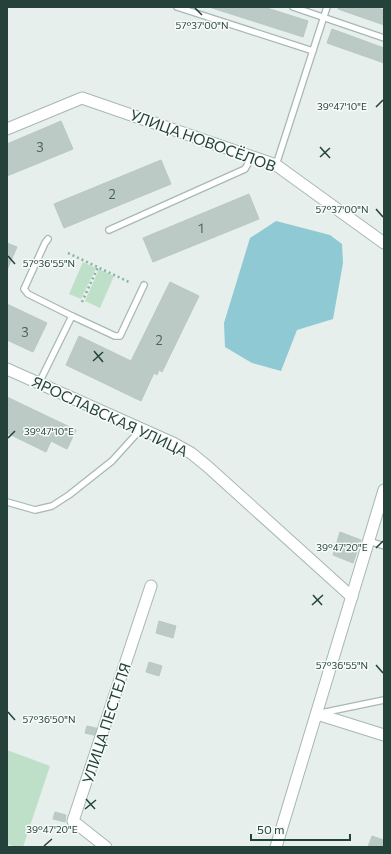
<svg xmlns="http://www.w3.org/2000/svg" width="391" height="854" viewBox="0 0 391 854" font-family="Commissioner,sans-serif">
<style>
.green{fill:#bfe0c8}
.water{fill:#8ec9d4}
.building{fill:#bbcac4;stroke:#b8c9c2}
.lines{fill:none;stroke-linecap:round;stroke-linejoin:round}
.lane-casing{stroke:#a8b8b2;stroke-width:8}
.street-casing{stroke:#a8b8b2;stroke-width:13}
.path{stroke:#86b3a5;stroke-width:2.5;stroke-dasharray:2 3;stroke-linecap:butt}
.lane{stroke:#fff;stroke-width:5.5}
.street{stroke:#fff;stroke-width:11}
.ticks{fill:none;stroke:#24423a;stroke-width:1.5}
.labels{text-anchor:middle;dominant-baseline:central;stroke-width:3;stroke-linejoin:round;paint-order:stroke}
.number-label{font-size:13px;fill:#4a645c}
.street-label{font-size:15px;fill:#24423a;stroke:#f7fbf9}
.ticks-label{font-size:10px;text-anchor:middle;fill:#24423a;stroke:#f7fbf9;stroke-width:3;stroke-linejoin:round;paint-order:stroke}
</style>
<rect width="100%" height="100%" fill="#e6efeb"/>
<g class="green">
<path d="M83,262L96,268L81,299L69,294Z"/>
<path d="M99,269L114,276L100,308L85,301Z"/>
<path d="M7,750L50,766L23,847H16L7,844Z"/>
</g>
<path class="water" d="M276,221L330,235L342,244L343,263L333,319L297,330L281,371L252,363L225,347L224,323L250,238Z"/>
<g class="building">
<path d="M209,7H264L308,21L303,37Z"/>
<path d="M339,7H376L384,10V25L338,9Z"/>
<path d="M332,29L384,48V63L327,43Z"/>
<path d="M61,121L73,149L7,176V144Z"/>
<path d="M161,160L171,184L64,228L54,204Z"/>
<path d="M249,194L259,219L153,262L143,238Z"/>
<path d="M7,243L17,247L7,270Z"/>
<path d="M170,282L199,296L162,372L159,370L157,375L154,373L141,401L66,365L79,336L131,361Z"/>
<path d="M7,304L47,323L33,352L7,340Z"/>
<path d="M7,397L76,430L67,449L51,441L46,452L7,433Z"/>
<path d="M340,532L361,540L353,563L333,555Z"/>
<path d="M159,621L176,626L173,638L156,633Z"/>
<path d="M149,662L162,666L159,676L146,672Z"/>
<path d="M87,726L100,729L98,736L85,733Z"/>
<path d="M55,812L66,815L65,822L53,819Z"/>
<path d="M372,836L384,840V847H368Z"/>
</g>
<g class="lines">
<g class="lane-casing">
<g id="lane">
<path d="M177,7L313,51"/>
<path d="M293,7L384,38"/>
<path d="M276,165L327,7"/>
<path d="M109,230L245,169L252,156"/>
<path d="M48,239L45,243L24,289L28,294L72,316"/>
<path d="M39,383L72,316L115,336H120L144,285"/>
<path d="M7,502L35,510L52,506L69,495L112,461L141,429"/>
<path d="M369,541L384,546"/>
<path d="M321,713L384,700"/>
</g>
</g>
<g class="street-casing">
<g id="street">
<path d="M7,129L82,98L276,165L384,243"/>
<path d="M7,369L173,443L191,453L207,466L352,597"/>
<path d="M317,714L384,735"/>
<path d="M106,847L73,821L151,586"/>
<path d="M276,847L384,490"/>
</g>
</g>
<g class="path">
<path d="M68,253L129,282"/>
<path d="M82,302L98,267"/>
</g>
<use href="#lane" class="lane"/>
<use href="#street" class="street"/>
</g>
<path class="ticks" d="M195,8L202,15M376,107L383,100M320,147L330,158M320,157L330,148M376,209L383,217M8,256L15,264M94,351L103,362M93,361L103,352M8,438L15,431M376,548L383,541M313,595L322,605M312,605L323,595M376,665L383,673M8,712L15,720M86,799L95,809M85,809L96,800M44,846L52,839"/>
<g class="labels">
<g class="number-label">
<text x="40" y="147">3</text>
<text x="112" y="194">2</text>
<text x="201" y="228">1</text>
<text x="25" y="332">3</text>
<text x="159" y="340">2</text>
</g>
<g class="street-label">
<text transform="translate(203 140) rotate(20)">УЛИЦА НОВОСЁЛОВ</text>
<text transform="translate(110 416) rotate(25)">ЯРОСЛАВСКАЯ УЛИЦА</text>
<text transform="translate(106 723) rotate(-72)">УЛИЦА ПЕСТЕЛЯ</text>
</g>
</g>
<g class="ticks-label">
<text x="202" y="29">57°37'00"N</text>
<text x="342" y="110">39°47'10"E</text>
<text x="342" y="213">57°37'00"N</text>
<text x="49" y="267">57°36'55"N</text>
<text x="49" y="435">39°47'10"E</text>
<text x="342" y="551">39°47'20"E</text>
<text x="342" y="669">57°36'55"N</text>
<text x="49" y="723">57°36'50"N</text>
<text x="52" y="833">39°47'20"E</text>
</g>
<rect width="391" height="854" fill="none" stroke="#24423a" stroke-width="16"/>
<path d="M251 834v6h99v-6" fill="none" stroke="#24423a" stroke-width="2"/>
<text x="257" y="834" font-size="12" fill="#24423a" stroke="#f7fbf9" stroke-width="3" paint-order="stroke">50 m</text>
</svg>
